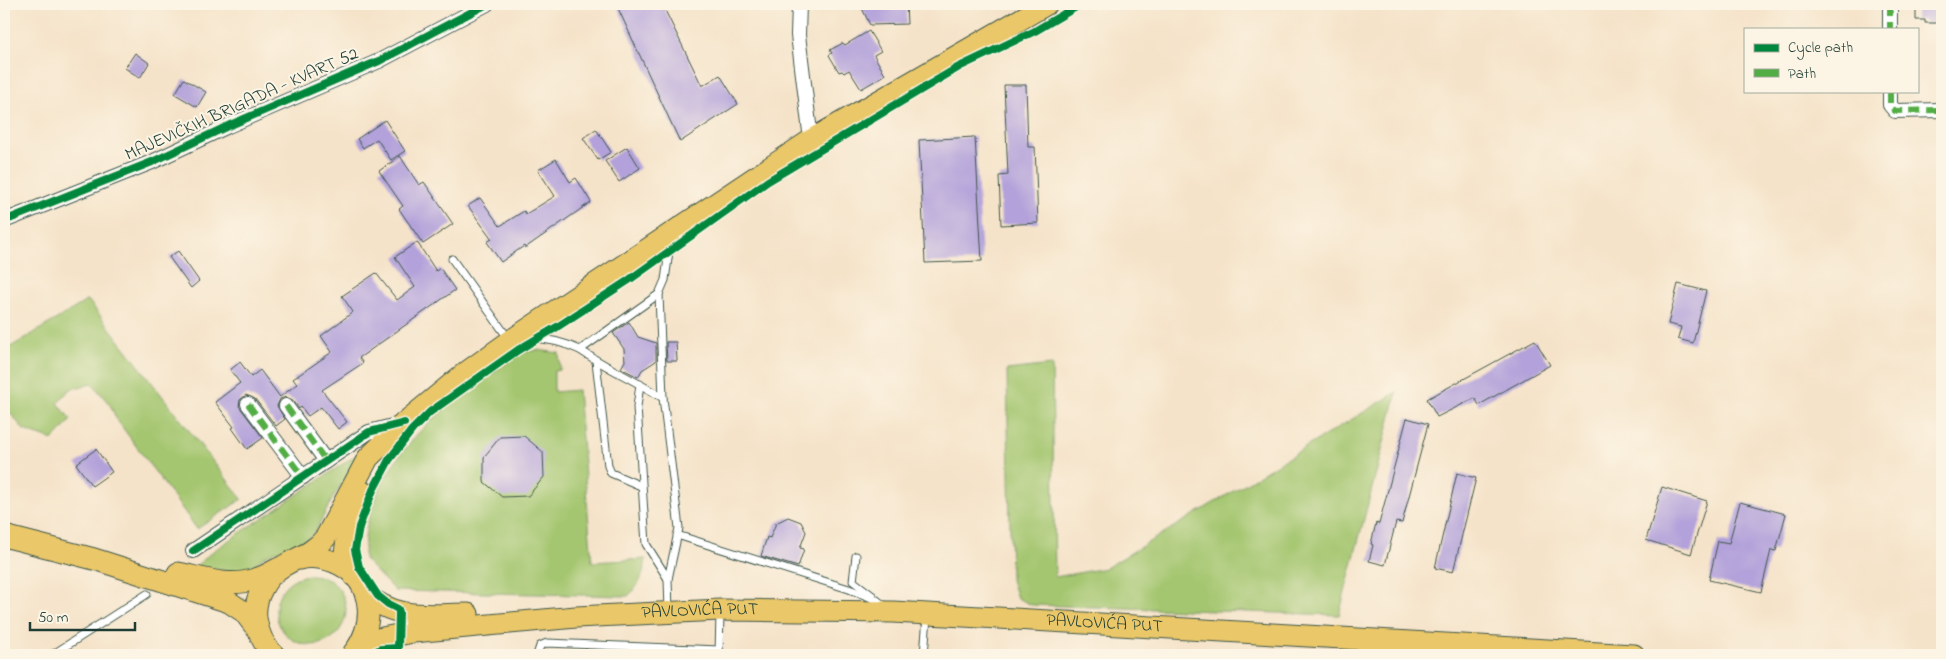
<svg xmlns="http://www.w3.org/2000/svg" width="1946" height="659" viewBox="0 0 1946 659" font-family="'Indie Flower',sans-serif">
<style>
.green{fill:#a4c66f;stroke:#628252}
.building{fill:#b2a1da}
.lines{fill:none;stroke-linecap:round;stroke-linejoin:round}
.service-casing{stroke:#3f564a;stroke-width:9}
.minor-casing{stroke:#3f564a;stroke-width:16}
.primary-casing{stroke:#3f564a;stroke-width:23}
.service{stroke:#fff;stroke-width:7}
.minor{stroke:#fff;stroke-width:14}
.primary{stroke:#eac769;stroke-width:21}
.quiet{stroke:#52ad45;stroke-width:6;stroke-dasharray:12 6;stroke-linecap:butt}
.cycleway-casing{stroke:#fcf5e5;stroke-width:11}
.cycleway{stroke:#00873e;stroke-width:8}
.labels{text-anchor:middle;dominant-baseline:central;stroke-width:4;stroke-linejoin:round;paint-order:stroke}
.street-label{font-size:18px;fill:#1f3d34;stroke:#fcf5e5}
</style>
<rect width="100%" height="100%" fill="#fcf5e5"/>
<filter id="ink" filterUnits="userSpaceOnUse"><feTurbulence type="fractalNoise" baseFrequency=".02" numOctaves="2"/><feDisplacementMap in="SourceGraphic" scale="10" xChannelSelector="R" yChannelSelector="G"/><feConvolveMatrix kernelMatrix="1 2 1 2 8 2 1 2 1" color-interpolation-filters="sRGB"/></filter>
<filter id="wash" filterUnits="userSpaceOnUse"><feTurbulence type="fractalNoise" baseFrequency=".0096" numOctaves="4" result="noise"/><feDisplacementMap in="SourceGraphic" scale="20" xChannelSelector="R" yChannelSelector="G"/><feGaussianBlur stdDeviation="1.12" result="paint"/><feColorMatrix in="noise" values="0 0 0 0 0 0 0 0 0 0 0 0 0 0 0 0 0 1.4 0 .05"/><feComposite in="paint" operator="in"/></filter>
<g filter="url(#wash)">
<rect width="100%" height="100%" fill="#f5e3c9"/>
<g class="green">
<path d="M88,300L242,499L197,529L117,420L110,405L92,383L69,390L58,403L71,420L53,440L24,430L4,405V351Z"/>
<path d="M537,350L559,353L560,370L554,371V392L578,390L592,562L646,559C643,576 640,585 628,596L395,591L364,559C363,478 422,421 484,379C496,371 509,359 522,353C527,351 533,351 537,350Z"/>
<path d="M1052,365L1055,577L1106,568L1397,392L1339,615L1032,605L1017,598L1011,580L1007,370Z"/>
<path d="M362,451L334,496L315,532L309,538L265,556L253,566L236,573L196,566L213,551Z"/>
<circle cx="311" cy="610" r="35"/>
</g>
<g id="blocks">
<g class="building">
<path d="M616,4H662L702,86L720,75L738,104L680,142Z"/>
<path d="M860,4H906L907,24L870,25Z"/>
<path d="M1916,4H1941V23H1925V20H1916Z"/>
<path d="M869,31L881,51L874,55L885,75L861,89L849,70L844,73L842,71L839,72L829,55L832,53L830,50L843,43L845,45Z"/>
<path d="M135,53L149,63L140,78L125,68Z"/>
<path d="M184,79L206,92L197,107L175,94Z"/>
<path d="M1004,85H1026L1028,147H1035L1038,223L1001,225L999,176L1008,175Z"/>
<path d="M385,120L405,151L391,160L377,139L363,148L357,139Z"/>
<path d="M596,129L611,152L598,160L583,138Z"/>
<path d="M975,137L982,261L925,263L919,140Z"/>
<path d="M627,147L640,168L619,182L605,161Z"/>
<path d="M400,156L419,185L424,182L453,224L423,244L399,209L403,206L379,171Z"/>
<path d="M556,159L570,182L576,178L591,202L525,248L524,246L501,262L487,242L492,239L468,206L480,198L500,226L524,211L526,214L555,196L538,170Z"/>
<path d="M417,242L436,271L440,268L455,290L359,358L363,363L322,390L347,422L338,429L321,407L308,416L301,407L299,409L293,400L286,397L280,399L277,406L285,419L276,426L255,399L246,395L240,400L239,406L263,438L247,449L232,428L234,427L215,402L240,383L230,370L240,362L251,377L260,370L280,397L297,384L293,379L332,352L321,336L353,312L342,296L376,273L397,300L415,287L395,257Z"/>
<path d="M178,251L199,281L191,288L169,257Z"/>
<path d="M1678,284L1706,291L1693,343L1678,339L1681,327L1668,324Z"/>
<path d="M629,322L638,337L656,343V361L642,370L638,377L621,368L625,361L624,349L613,333Z"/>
<path d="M1535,340L1550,365L1479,405L1475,398L1437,417L1427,399Z"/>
<path d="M666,342H676L677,361H667Z"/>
<path d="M1407,418L1428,424L1402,523L1396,522L1385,565L1369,561L1373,545L1371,544L1376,523L1379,524Z"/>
<path d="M524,436L543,452L544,477L528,496L502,497L484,482V457L500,437Z"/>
<path d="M96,449L112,472L92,486L76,464Z"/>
<path d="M1457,473L1476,478L1453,572L1435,568Z"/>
<path d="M1662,487L1707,501L1691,554L1646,540Z"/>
<path d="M1740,502L1786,514L1776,551L1771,550L1761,592L1709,580L1718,541L1729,543Z"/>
<path d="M788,517L801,522L806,532L800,548L804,549L798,567L761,556L767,537L770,538L776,523Z"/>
</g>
</g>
</g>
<g filter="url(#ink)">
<use href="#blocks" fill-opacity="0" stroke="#3f564a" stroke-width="1"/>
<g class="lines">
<g class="service-casing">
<g id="service">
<path d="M452,259L508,338"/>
<path d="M525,339C545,337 562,342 580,350L659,294L665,280L671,238"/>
<path d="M580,350C607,368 636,381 663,398L659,294"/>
<path d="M596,361L608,466L611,473L641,486"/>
<path d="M640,384L637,407L646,544L668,579"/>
<path d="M663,398L679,528L668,579L669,611"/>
<path d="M677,535L849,589L877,600L885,606"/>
<path d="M856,556L853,581L873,596"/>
<path d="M52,655L147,594"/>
<path d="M537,655L540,646L547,643L719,650"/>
<path d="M719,655L720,613"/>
<path d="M924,655L927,617"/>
</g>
</g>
<g class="minor-casing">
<g id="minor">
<path d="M799,4L798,35L811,140"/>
<path d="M1890,4V29"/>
<path d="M1890,91V105L1895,111L1942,110"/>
<path d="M4,221L152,162L228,126L379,61L487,4"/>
<path d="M248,404L303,477"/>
<path d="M286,406L326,461"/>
<path d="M193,551L369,432L400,424"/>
</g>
</g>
<g class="primary-casing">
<g id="primary">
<path d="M4,536L94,559L229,602L244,612L257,629"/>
<path d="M299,559C311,556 323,558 334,562C372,577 377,619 356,650"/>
<path d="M178,573C203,578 230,588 255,579C263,577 270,573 277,569"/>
<path d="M354,576L345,553L348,532L363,492"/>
<path d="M365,593C395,621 429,614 468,614"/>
<path id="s1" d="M354,652L372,640L413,632L576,617L720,610L893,612L1634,655"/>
<path d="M274,655C263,645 258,633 256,618C255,608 257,598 262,589C277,558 306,563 326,537L368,458L404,423L461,376L510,341L811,140L1047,4"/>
</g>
</g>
<use href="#service" class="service"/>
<use href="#minor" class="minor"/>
<use href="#primary" class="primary"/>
<g class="quiet">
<path d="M1890,4V29"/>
<path d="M1890,91V105L1895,111L1942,110"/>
<path d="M248,404L303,477"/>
<path d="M286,406L326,461"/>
</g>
<g class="cycleway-casing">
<g id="cycleway">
<path d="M4,221L152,162L228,126L379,61L487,4"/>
<path d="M193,551L369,432L404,423"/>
<path d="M368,655L381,649L398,648L399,612L398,609L388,604L378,596L359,567L355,550L359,527L373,490L389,460L412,430L430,412L518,350L557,327L629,280L768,181L959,67L1035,31L1081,4"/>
</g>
</g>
<use href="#cycleway" class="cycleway"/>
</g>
</g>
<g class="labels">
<g class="street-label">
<text transform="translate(242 105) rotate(-24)">MAJEVIČKIH BRIGADA - KVART 52</text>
<text stroke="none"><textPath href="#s1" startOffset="351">PAVLOVIĆA PUT</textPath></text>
<text stroke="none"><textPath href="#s1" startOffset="756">PAVLOVIĆA PUT</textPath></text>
</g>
</g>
<rect width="1946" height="659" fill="none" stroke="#fcf5e5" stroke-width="20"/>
<rect x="1744" y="28" width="175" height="65" fill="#fcf5e5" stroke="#a4ab9e"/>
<rect x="1754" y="44" width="25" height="8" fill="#00873e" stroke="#a4ab9e"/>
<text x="1788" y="52" font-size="15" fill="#1f3d34">Cycle path</text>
<rect x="1754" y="69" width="25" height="8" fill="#52ad45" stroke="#a4ab9e"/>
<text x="1788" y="78" font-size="15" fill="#1f3d34">Path</text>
<path d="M30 622v8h105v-8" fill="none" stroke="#1f3d34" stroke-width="2.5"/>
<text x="38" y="622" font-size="15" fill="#1f3d34" stroke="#fcf5e5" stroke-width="4" paint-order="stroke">50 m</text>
</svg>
